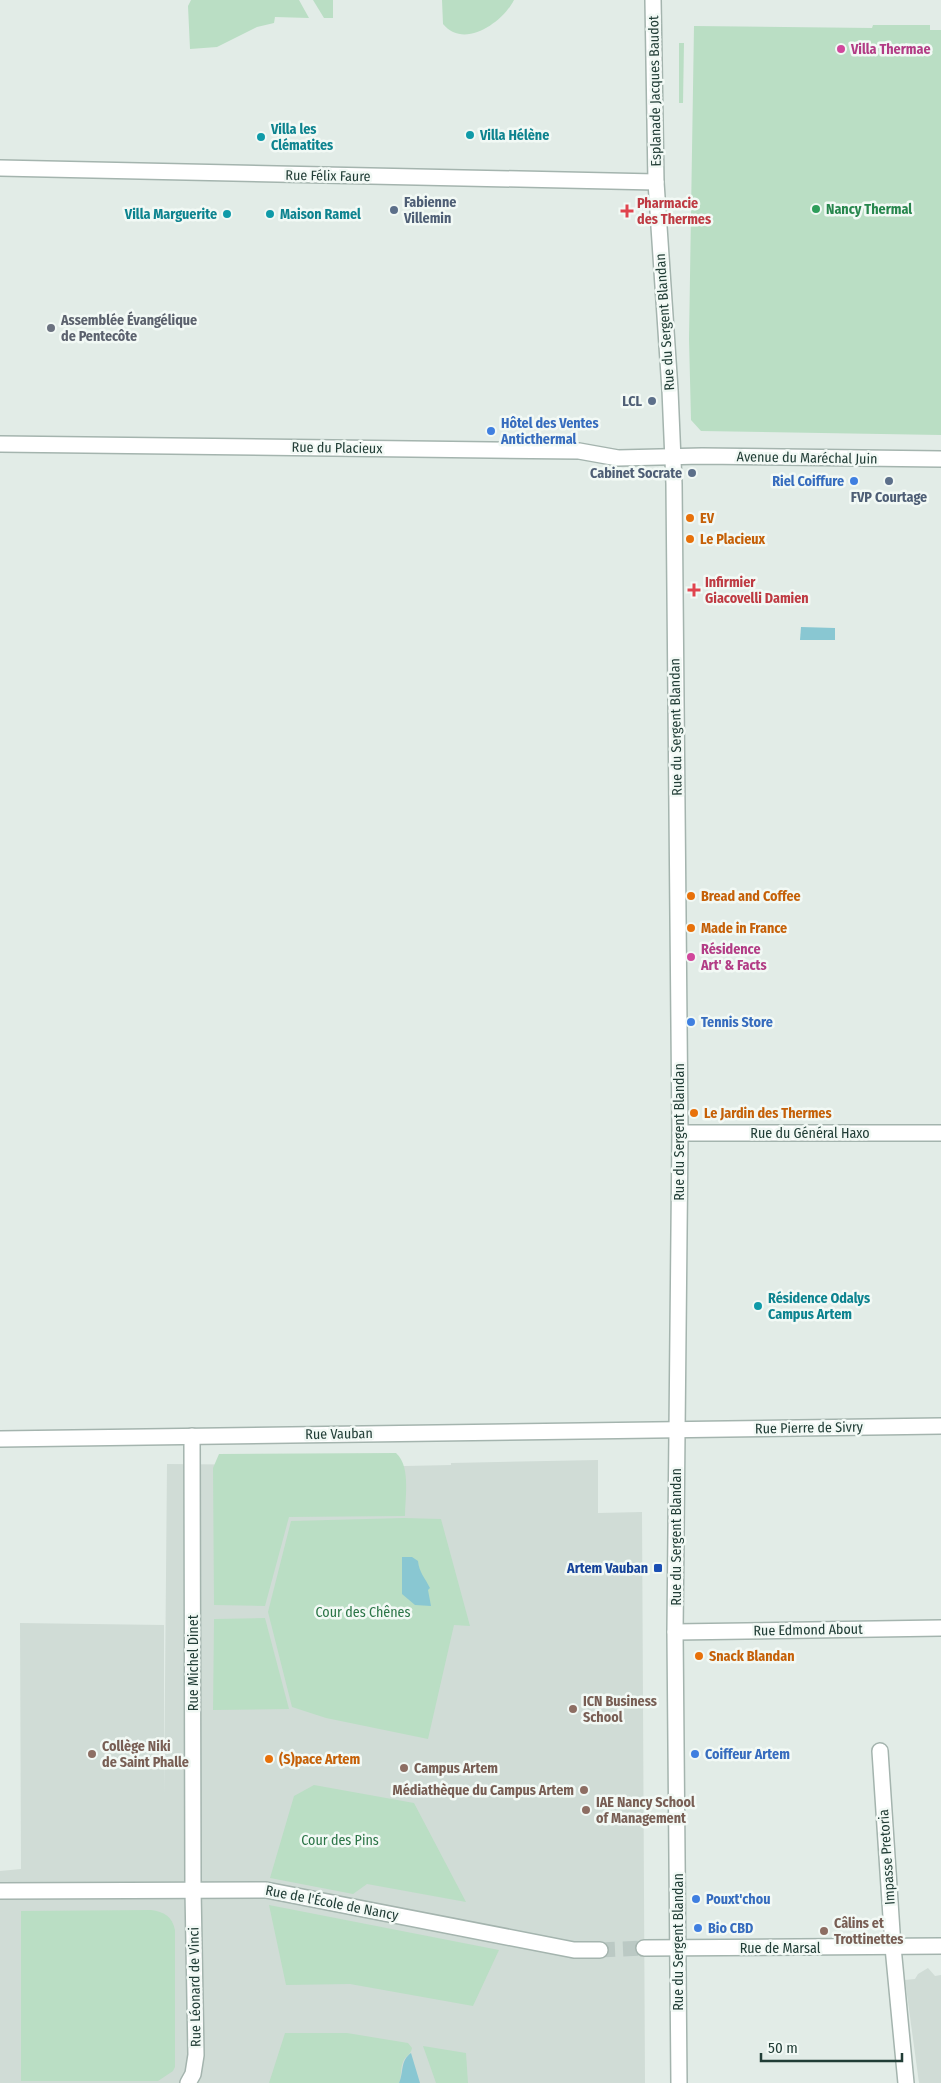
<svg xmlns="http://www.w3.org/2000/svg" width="941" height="2083" viewBox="0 0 941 2083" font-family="'Fira Sans Condensed',sans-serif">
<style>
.built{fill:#d0dcd6}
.green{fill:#badec4}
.water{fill:#89c7d2}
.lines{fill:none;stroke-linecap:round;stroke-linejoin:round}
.minor-tunnel{stroke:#bbc9c4;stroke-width:15;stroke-dasharray:15 8;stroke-linecap:butt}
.minor-casing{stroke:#a4b4ae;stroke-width:18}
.minor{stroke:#fff;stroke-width:15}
.hotel-dot{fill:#d1479c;stroke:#f2f9f5;stroke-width:2}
.culture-dot{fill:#0f9aa8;stroke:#f2f9f5;stroke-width:2}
.leisure-dot{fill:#2e9e5b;stroke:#f2f9f5;stroke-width:2}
.service-dot{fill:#5c6f8a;stroke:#f2f9f5;stroke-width:2}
.health-dot{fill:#e0444e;stroke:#f2f9f5;stroke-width:2}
.worship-dot{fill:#6b7280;stroke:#f2f9f5;stroke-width:2}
.shop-dot{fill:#3f7fe0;stroke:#f2f9f5;stroke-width:2}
.food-dot{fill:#e8710a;stroke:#f2f9f5;stroke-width:2}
.transit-dot{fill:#1a4fb4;stroke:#f2f9f5;stroke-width:2}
.education-dot{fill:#8d6e63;stroke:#f2f9f5;stroke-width:2}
.labels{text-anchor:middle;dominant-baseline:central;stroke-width:5;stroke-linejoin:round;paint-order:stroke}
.hotel-label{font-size:14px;font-weight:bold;fill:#b23c85;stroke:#f2f9f5;text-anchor:start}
.street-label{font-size:14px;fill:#213d36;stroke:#f2f9f5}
.culture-label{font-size:14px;font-weight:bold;fill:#0d838f;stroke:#f2f9f5;text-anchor:start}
.service-label{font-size:14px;font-weight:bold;fill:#4e5e75;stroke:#f2f9f5;text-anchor:end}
.health-label{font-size:14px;font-weight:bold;fill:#be3a42;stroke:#f2f9f5;text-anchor:start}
.leisure-label{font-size:14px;font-weight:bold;fill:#27864d;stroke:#f2f9f5;text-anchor:start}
.worship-label{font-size:14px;font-weight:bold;fill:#5b616d;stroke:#f2f9f5;text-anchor:start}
.shop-label{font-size:14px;font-weight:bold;fill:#366cbe;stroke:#f2f9f5;text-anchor:start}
.food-label{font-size:14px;font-weight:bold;fill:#c56008;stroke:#f2f9f5;text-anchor:start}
.transit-label{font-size:14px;font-weight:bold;fill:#164399;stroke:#f2f9f5;text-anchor:end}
.park-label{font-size:14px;fill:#2b7547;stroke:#f2f9f5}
.education-label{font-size:14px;font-weight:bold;fill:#785e54;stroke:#f2f9f5;text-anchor:start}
</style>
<rect width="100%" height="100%" fill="#e2ece7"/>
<g class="built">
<path d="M598,1460V1513L642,1512L645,2083H0V1871L21,1869L20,1623L164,1625V1796L167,1464L405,1466L451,1465V1463Z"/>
<path d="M928,1968L935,1976L941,1975V2083H919L905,1980L915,1979L918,1974Z"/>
</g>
<g class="green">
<path d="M191,0H299L309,18L275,17L274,23L257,27L217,47L190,49L188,6Z"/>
<path d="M313,0H333V18H324Z"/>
<path d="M442,0H514C503,22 464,50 443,24Z"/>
<path d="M873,25H930V30H941V435L701,431L691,420L689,339L694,26L872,28Z"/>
<path d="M679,43H684L683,103H679Z"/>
<path d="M396,1453C411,1466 405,1497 405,1516L289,1517L265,1606L214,1605L213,1468L219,1454Z"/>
<path d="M404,1518L441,1519L470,1626L454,1625L428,1739L326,1718L292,1707L268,1612L291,1521Z"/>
<path d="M265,1618L289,1709L213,1710L214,1619Z"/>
<path d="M314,1785L414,1803L466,1902L367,1884L353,1894L270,1878L294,1796Z"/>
<path d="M269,1905L499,1950L473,2006L350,1984L286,1985Z"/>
<path d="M151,1910C164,1912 172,1916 175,1930V2067L173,2071L158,2081H21V1911Z"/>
<path d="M285,2033H347L408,2043L412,2048C411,2055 405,2056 403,2062C400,2069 402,2076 399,2083H269Z"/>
<path d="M423,2046L466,2053L468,2083H436Z"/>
</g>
<g class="water">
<path d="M801,627L835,628V640H800Z"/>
<path d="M402,1557H412L418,1561C419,1572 425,1578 430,1588L428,1590L431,1606L415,1605L402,1594Z"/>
<path d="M411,2053L420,2083H399C404,2072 400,2061 411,2053Z"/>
</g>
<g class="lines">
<path class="minor-tunnel" d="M600,1950L644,1948"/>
<g class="minor-casing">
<g id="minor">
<path d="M653,0L656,182L670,390L674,484L680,1133L675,1632L679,2083"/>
<path d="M0,168L656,182"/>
<path d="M0,444L579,451L618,458L702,456L941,459"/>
<path d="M680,1133H941"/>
<path d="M0,1439L941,1426"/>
<path d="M675,1632L941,1628"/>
<path d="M880,1751L893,1947L906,2083"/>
<path d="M0,1891L266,1890L574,1950H600"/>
<path d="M644,1948L941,1946"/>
<path d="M188,2083L193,2074L196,2055L193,1890L192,1436"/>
</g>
</g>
<use href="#minor" class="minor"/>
</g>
<g class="hotel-dot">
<circle cx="841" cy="49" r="5"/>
<circle cx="691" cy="957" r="5"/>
</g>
<g class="culture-dot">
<circle cx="470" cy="135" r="5"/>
<circle cx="261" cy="137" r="5"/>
<circle cx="227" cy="214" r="5"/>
<circle cx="270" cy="214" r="5"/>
<circle cx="758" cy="1306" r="5"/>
</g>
<circle class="leisure-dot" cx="816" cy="209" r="5"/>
<g class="service-dot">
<circle cx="394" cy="210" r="5"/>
<circle cx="652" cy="401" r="5"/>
<circle cx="692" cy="473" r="5"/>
<circle cx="889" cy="481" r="5"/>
</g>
<g class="health-dot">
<path d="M624.5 203.5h5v5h5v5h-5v5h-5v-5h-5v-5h5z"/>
<path d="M691.5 582.5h5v5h5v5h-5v5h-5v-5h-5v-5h5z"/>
</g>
<circle class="worship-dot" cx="51" cy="328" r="5"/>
<g class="shop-dot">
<circle cx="491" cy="431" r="5"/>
<circle cx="854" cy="481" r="5"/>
<circle cx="691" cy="1022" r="5"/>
<circle cx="695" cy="1754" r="5"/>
<circle cx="696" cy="1899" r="5"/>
<circle cx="698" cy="1928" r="5"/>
</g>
<g class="food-dot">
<circle cx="690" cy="518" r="5"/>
<circle cx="690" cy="539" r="5"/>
<circle cx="691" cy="896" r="5"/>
<circle cx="691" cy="928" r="5"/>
<circle cx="694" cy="1113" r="5"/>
<circle cx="699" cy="1656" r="5"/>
<circle cx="269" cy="1759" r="5"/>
</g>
<rect class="transit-dot" x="653" y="1563" width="10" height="10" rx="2.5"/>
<g class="education-dot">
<circle cx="573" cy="1709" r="5"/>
<circle cx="92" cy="1754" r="5"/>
<circle cx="404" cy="1768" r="5"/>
<circle cx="584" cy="1790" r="5"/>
<circle cx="586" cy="1810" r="5"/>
<circle cx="824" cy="1931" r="5"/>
</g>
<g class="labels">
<g class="hotel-label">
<text x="851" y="49">Villa Thermae</text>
<text x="701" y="949">Résidence<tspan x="701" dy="16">Art' &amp; Facts</tspan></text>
</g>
<g class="street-label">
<text transform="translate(655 91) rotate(-91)">Esplanade Jacques Baudot</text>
<text transform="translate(328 176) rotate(1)">Rue Félix Faure</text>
<text transform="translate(665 322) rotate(-94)">Rue du Sergent Blandan</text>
<text transform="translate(337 448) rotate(1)">Rue du Placieux</text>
<text transform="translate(807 458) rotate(1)">Avenue du Maréchal Juin</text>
<text transform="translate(676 727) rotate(-91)">Rue du Sergent Blandan</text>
<text transform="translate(679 1132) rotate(-90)">Rue du Sergent Blandan</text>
<text x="810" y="1133">Rue du Général Haxo</text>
<text transform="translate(809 1428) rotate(-1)">Rue Pierre de Sivry</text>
<text transform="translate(339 1434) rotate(-1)">Rue Vauban</text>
<text transform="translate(676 1537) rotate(-90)">Rue du Sergent Blandan</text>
<text transform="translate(808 1630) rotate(-1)">Rue Edmond About</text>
<text transform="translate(193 1663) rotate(-90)">Rue Michel Dinet</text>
<text transform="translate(887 1857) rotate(-94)">Impasse Pretoria</text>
<text transform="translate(332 1903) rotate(11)">Rue de l'École de Nancy</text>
<text transform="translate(678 1942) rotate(-90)">Rue du Sergent Blandan</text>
<text x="780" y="1948">Rue de Marsal</text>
<text transform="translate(195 1987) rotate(-91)">Rue Léonard de Vinci</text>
</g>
<g class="culture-label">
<text x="271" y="129">Villa les<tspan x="271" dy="16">Clématites</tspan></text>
<text x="480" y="135">Villa Hélène</text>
<text x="217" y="214" text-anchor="end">Villa Marguerite</text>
<text x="280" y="214">Maison Ramel</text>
<text x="768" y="1298">Résidence Odalys<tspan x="768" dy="16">Campus Artem</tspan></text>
</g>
<g class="service-label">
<text x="404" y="202" text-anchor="start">Fabienne<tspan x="404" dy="16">Villemin</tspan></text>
<text x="642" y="401">LCL</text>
<text x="682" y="473">Cabinet Socrate</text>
<text x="889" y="497" text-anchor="middle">FVP Courtage</text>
</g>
<g class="health-label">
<text x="637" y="203">Pharmacie<tspan x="637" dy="16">des Thermes</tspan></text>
<text x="705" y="582">Infirmier<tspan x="705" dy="16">Giacovelli Damien</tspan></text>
</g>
<g class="leisure-label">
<text x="826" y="209">Nancy Thermal</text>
</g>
<g class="worship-label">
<text x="61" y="320">Assemblée Évangélique<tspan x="61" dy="16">de Pentecôte</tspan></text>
</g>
<g class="shop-label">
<text x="501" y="423">Hôtel des Ventes<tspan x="501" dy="16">Anticthermal</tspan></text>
<text x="844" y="481" text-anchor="end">Riel Coiffure</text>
<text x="701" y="1022">Tennis Store</text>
<text x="705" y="1754">Coiffeur Artem</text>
<text x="706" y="1899">Pouxt'chou</text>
<text x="708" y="1928">Bio CBD</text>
</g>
<g class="food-label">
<text x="700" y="518">EV</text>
<text x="700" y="539">Le Placieux</text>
<text x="701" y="896">Bread and Coffee</text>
<text x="701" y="928">Made in France</text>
<text x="704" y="1113">Le Jardin des Thermes</text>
<text x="709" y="1656">Snack Blandan</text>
<text x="279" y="1759">(S)pace Artem</text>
</g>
<g class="transit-label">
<text x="648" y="1568">Artem Vauban</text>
</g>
<g class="park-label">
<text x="363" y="1612">Cour des Chênes</text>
<text x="340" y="1840">Cour des Pins</text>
</g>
<g class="education-label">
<text x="583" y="1701">ICN Business<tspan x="583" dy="16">School</tspan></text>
<text x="102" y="1746">Collège Niki<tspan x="102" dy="16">de Saint Phalle</tspan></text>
<text x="414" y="1768">Campus Artem</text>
<text x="574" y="1790" text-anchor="end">Médiathèque du Campus Artem</text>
<text x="596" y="1802">IAE Nancy School<tspan x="596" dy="16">of Management</tspan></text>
<text x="834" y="1923">Câlins et<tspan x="834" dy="16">Trottinettes</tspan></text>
</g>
</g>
<path d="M761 2053v8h141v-8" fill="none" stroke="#213d36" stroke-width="2.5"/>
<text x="768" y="2053" font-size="15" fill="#213d36" stroke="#f2f9f5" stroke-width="4" paint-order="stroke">50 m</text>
</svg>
